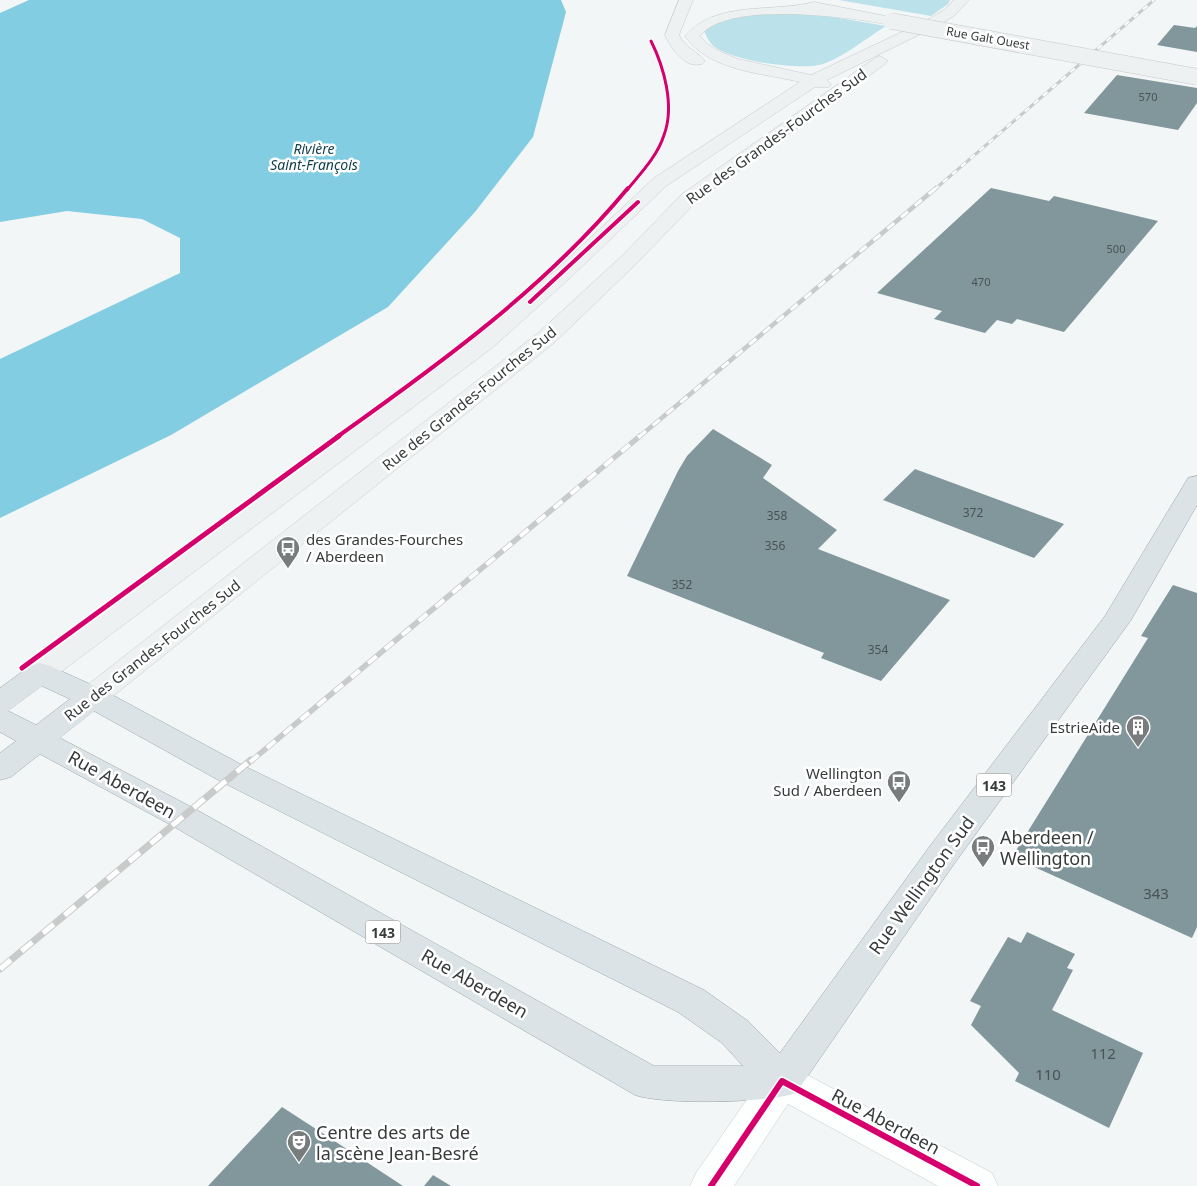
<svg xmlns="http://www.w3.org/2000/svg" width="1197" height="1186" viewBox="0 0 1197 1186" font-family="'Noto Sans',sans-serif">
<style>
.green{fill:#bbe1eb}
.water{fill:#82cde1}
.building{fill:#82979c}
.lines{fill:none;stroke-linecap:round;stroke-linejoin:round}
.minor-casing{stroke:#c7cacb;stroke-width:1}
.secondary-casing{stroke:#c7cacb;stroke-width:1}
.primary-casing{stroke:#99a7ab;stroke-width:1}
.minor{fill:#fdfefe;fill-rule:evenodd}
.secondary{fill:#edf1f1;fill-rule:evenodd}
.primary{fill:#dce3e6;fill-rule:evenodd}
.rail-far3-casing{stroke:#c9caca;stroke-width:3}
.rail-far2-casing{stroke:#c9caca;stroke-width:4.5}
.rail-far1-casing{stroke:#c9caca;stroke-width:5.5}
.rail-casing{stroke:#c9caca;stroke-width:7}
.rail-far3{stroke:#fff;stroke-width:2;stroke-dasharray:6;stroke-linecap:butt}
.rail-far2{stroke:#fff;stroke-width:3;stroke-dasharray:9;stroke-linecap:butt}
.rail-far1{stroke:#fff;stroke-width:4;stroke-dasharray:11;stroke-linecap:butt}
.rail{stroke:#fff;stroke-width:5;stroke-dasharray:14;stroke-linecap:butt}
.secondary-bridge-casing{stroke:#c7cacb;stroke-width:17;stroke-linecap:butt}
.secondary-bridge{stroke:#edf1f1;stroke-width:16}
.cycleway-far3-casing{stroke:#fff;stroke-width:5}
.cycleway-far2-casing{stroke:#fff;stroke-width:6}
.cycleway-far1-casing{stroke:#fff;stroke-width:8}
.cycleway-casing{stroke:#fff;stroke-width:9}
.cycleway-far3{stroke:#d6006c;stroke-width:3}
.cycleway-far2{stroke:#d6006c;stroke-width:4}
.cycleway-far1{stroke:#d6006c;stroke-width:5}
.cycleway{stroke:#d6006c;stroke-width:6}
.labels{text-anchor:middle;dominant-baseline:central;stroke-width:5;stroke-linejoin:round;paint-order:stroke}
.far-number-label{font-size:11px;fill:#4a5254}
.far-street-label{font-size:12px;fill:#373b3c;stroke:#fff}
.number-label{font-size:12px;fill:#4a5254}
.far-water-label{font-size:14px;font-style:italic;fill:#0e3e4a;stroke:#fff}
.shield{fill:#fff;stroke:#737676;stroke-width:1}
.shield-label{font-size:14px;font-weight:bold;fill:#373b3c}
.street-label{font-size:15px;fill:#373b3c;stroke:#fff}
.poi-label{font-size:15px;fill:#373b3c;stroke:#fff;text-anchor:end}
.near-number-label{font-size:15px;fill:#4a5254}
.near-street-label{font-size:18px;fill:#373b3c;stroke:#fff}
.near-poi-label{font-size:18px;fill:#373b3c;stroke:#fff;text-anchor:start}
</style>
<rect width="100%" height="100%" fill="#f2f6f7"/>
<g class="green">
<path d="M839,0H950L948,4L931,16Z"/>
<path d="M804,12L886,26C870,36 840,59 823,64C801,71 733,61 715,47C709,43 707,37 704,31C726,6 774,13 804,12Z"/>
</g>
<path class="water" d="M29,0H561L566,12L533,137L475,212L388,307L171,435L0,518V359L180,273V238L142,219L67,211L0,222V13Z"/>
<g class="building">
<path d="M1174,25L1195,28L1197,26V52L1157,45Z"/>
<path d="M1117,75L1197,88V103L1178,130L1084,113Z"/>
<path d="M991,188L1049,201L1054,196L1158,221L1064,332L1017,319L1012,324L997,320L985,333L934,319L942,311L877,293Z"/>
<path d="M713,429L772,465L763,478L837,530L818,549L950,600L881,681L821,658L824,653L627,576L678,471L687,456Z"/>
<path d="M915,469L1064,524L1034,558L883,500Z"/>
<path d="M1173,585L1197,593V927L1192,938L1012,857L1148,638L1141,636Z"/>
<path d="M1027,932L1075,954L1067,968L1073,970L1052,1010L1143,1053L1109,1128L1015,1081L1019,1073L971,1025L981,1006L970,1001L1008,937L1021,943Z"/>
<path d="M282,1107L333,1140L403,1186H208Z"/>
<path d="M433,1175L451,1186H424Z"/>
</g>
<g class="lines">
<g class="minor-casing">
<path id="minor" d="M782,1064L796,1069L992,1173L998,1186H938L788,1104L734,1186H690L696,1173L768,1069Z"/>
</g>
<g class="secondary-casing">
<g id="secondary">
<path d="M679,0H693L679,35C685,48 696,50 705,61L702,64C685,69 671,49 665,35Z"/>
<path d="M954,0H969L954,16L937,26L827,80L831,84L829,87H815L666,186L570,278L492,348L50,680L40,683L30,680L25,673L30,666L476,338L556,270L654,178L800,82C762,73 709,71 685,36C716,0 770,13 814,2L891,17L898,21L891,25C849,17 727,0 700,36L707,44L721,52L738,59L811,75L927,20L944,10Z"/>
<path d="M880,56L888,61L885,64L696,202L636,264L554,343L103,704L92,707L81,704L77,697L81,690L538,333L622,256L682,194L875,58Z"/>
</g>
</g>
<g class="primary-casing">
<path id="primary" d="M1197,476V505L1131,620L954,864L796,1093C768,1103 663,1105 635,1095L171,825L40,754L11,777L0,780V753L16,741L0,732V688L30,666L40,663L50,666L103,690L244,766L704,990L748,1021L780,1053L930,846L1105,616L1185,483L1188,478ZM42,686L70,699L36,725L8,711ZM94,711L222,782L678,1012L722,1043L743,1066H654L195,809L60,738Z"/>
</g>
<use href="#minor" class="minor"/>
<use href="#secondary" class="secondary"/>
<use href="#primary" class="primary"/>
<g class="rail-far3-casing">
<path id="rail-far3" d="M934,190L1154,0"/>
</g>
<g class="rail-far2-casing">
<path id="rail-far2" d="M639,437L936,188"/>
</g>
<g class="rail-far1-casing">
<path id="rail-far1" d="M250,762L640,436"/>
</g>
<g class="rail-casing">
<path id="rail" d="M0,969L251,760"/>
</g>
<use href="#rail-far3" class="rail-far3"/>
<use href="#rail-far2" class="rail-far2"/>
<use href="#rail-far1" class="rail-far1"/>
<use href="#rail" class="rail"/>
<g class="secondary-bridge-casing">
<path id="secondary-bridge" d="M891,21L1197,77"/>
</g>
<use href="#secondary-bridge" class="secondary-bridge"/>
<g class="cycleway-far3-casing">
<path id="cycleway-far3" d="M627,190C641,173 658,155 664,135C675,106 664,67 651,41"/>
</g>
<g class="cycleway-far2-casing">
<g id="cycleway-far2">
<path d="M530,302L638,202"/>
<path d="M337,437C441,363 546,287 628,188"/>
</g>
</g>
<g class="cycleway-far1-casing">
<path id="cycleway-far1" d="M22,668L339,436"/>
</g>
<g class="cycleway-casing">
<path id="cycleway" d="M711,1186L782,1081L977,1186"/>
</g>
<use href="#cycleway-far3" class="cycleway-far3"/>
<use href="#cycleway-far2" class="cycleway-far2"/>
<use href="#cycleway-far1" class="cycleway-far1"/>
<use href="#cycleway" class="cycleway"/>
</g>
<defs>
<g id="bus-pin" transform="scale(1.25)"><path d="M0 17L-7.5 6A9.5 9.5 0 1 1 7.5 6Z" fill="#787c7d" stroke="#fff"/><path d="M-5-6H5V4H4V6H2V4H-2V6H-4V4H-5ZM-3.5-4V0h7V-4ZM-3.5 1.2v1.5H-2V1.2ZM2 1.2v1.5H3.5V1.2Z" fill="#fff"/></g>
<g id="building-pin" transform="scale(1.25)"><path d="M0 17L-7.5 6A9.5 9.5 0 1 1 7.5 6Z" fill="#787c7d" stroke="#fff"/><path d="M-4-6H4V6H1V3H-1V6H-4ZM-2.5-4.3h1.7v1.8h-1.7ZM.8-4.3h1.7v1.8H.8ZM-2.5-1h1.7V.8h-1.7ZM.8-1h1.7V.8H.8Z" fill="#fff"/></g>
<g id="theatre-pin" transform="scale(1.25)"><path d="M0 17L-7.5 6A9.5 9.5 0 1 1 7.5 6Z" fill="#787c7d" stroke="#fff"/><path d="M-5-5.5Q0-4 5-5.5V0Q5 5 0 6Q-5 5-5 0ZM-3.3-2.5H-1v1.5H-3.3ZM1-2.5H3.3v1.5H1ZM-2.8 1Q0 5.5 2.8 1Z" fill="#fff"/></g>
</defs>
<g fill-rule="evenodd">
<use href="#bus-pin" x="288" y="548"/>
<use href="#building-pin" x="1138" y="727"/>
<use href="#bus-pin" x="899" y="782"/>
<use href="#bus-pin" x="983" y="847"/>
<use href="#theatre-pin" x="299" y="1142"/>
</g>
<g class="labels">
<g class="far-number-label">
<text x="1148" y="96">570</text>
<text x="1116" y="248">500</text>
<text x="981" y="281">470</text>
</g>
<g class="far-street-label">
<text transform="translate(988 38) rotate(10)">Rue Galt Ouest</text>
</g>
<g class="number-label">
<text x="973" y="512">372</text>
<text x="777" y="515">358</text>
<text x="775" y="545">356</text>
<text x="682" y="584">352</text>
<text x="878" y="649">354</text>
</g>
<g class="far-water-label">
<text x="314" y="148">Rivière<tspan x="314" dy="16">Saint-François</tspan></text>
</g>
<g class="shield">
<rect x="976.5" y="773.5" width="35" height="23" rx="4"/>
<rect x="365.5" y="920.5" width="35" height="23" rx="4"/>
</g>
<g class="shield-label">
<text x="994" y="785">143</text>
<text x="383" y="932">143</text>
</g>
<g class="street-label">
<text transform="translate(776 136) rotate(-36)">Rue des Grandes-Fourches Sud</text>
<text transform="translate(469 398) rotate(-39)">Rue des Grandes-Fourches Sud</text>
<text transform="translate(152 650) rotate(-38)">Rue des Grandes-Fourches Sud</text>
</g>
<g class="poi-label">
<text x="306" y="539" text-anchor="start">des Grandes-Fourches<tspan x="306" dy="17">/ Aberdeen</tspan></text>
<text x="1120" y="727">EstrieAide</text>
<text x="882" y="773">Wellington<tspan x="882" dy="17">Sud / Aberdeen</tspan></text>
</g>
<g class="near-number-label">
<text x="1156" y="893">343</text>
<text x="1103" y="1053">112</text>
<text x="1048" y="1074">110</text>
</g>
<g class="near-street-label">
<text transform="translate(122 784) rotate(29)">Rue Aberdeen</text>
<text transform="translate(921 885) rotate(-54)">Rue Wellington Sud</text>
<text transform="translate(475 983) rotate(30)">Rue Aberdeen</text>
<text transform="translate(886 1121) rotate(28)">Rue Aberdeen</text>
</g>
<g class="near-poi-label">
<text x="1000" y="837">Aberdeen /<tspan x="1000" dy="21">Wellington</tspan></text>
<text x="316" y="1132">Centre des arts de<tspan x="316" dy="21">la scène Jean-Besré</tspan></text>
</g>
</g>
</svg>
